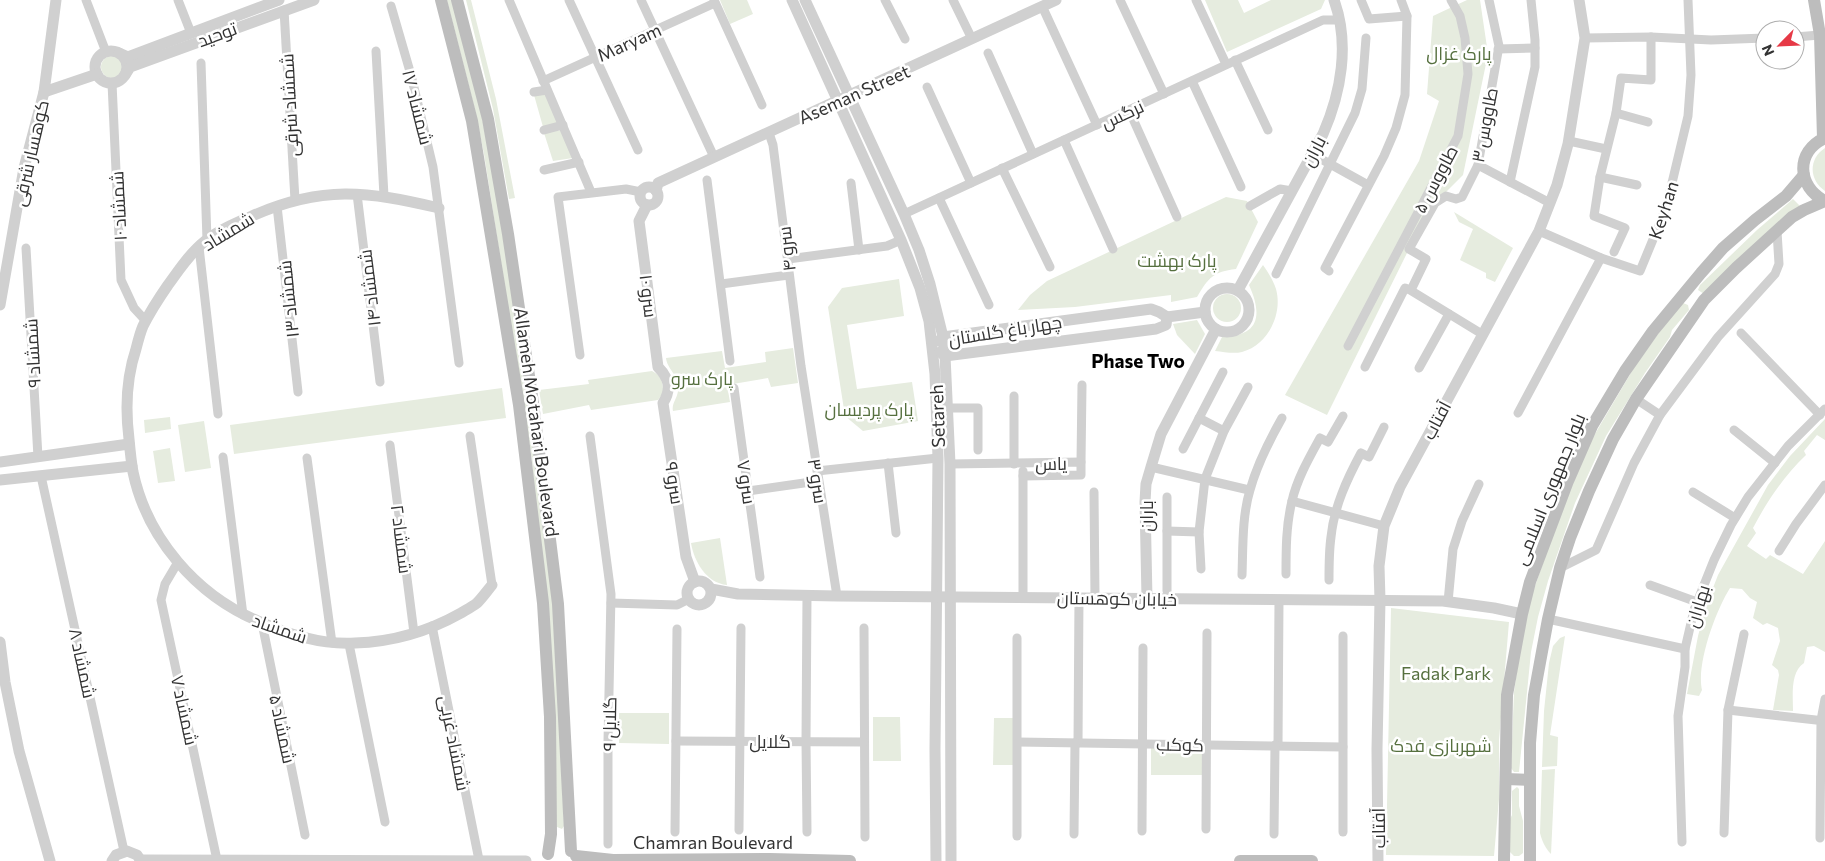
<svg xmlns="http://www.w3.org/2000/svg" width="1825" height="861" viewBox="0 0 1825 861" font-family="Commissioner,Cairo,sans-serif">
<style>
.green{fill:#e6ecdf}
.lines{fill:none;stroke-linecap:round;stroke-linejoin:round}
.minor{stroke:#d0d0d0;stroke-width:9}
.tertiary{stroke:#d0d0d0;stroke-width:11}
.secondary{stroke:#bdbdbd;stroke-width:12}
.labels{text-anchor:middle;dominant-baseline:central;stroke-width:5;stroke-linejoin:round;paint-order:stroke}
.street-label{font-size:18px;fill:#333;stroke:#fff}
.park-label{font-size:18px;fill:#56703f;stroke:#fff}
.neighbourhood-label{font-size:19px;font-weight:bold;fill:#000;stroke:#fff}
</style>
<rect width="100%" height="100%" fill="#fff"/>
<g class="green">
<path d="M447,0H453L477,91L503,228L554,594L564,826L562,829L557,827L556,821L532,460L484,154L475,110Z"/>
<path d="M466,0H471L496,99L515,198L509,199L493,109Z"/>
<path d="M720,0H747L753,14L730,24Z"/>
<path d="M1205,0H1238L1244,13L1271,0H1325L1321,9L1227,52Z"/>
<path d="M1467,0H1480L1488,54L1463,175L1435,203L1409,249L1327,415L1285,395L1419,161L1439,101L1427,94L1433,16Z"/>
<circle cx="112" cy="67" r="11"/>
<path d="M546,93L559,123L543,127L534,95Z"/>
<path d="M562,130L573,158L553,161L544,133Z"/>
<path d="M1825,148V191C1809,180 1808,159 1825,148Z"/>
<path d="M1226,197L1247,201L1258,222L1236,269C1213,272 1209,277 1197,297L1171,302V295L1075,307L1018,310L1030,295L1047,281Z"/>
<path d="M1793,199L1800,206L1704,294L1698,290L1700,285L1757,230Z"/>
<path d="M1454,212L1513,248L1495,282L1486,278V273L1460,260L1473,229L1459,222Z"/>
<path d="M1263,265C1268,272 1273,280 1276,289C1283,314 1268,345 1242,352C1234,354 1224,352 1215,351L1222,337C1259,336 1263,316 1249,285Z"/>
<path d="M899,279L904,316L847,325L857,389L912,382L918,421L863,431L845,416L828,307L842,288Z"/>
<circle cx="1227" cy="308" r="14"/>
<path d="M1683,303L1688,305L1689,310L1672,330L1670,337L1645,373L1606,436L1575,503L1548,581L1538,617L1531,652L1519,772H1514L1511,768L1514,692L1525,615L1560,514L1591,441L1602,422L1635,366L1674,312Z"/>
<path d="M1197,320L1205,334L1195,354L1177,335L1173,324Z"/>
<path d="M793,348L798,383L771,387L768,378L727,385L730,402L673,411C671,403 679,397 678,388C678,374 667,369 666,358L722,351L725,368L766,362L765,352Z"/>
<path d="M652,371C662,376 663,382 663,393L658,400L591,410L589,405L543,414L539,390L589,384L588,380Z"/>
<path d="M502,388L506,418L234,454L230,425Z"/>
<path d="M170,417L171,429L145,433L144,420Z"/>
<path d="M1825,419V440L1817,435L1804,451L1806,455C1784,476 1767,501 1753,528L1756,533L1747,546L1766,559L1770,555L1803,574L1825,541V652L1814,646L1807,647L1804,663C1790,672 1793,696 1793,711L1773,710L1779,675L1778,670L1772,665L1780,641L1778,628L1767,623L1763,625L1753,618L1757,602L1750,598L1742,589L1730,588C1716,610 1696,664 1702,690L1699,696L1687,694L1698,636L1706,606L1718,575L1768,485L1790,456Z"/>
<path d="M204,421L211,468L185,472L178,425Z"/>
<path d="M170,448L175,481L158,483L153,451Z"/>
<path d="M720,538L727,585C706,583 694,561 691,543Z"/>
<path d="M1391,608L1509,622L1499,740V799L1494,856L1386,855Z"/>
<path d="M1565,636L1550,735L1558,737L1557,766L1542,767L1544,711L1549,663L1553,646L1560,638Z"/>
<path d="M619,713H669V744L619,743Z"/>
<path d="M873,717H900L901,761H873Z"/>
<path d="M994,718H1016L1015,765H993Z"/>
<rect x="1151" y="747" width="52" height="28"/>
<path d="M1555,769L1551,854C1545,848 1542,841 1540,833L1542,770Z"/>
<path d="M1517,787L1519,789V806L1523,821V853L1519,856H1514L1509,851V821L1512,815V791Z"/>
</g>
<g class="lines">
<g class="minor">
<path d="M86,0L106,52"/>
<path d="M178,0L191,33"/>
<path d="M509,0L591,192"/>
<path d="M569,0L638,150"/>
<path d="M641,0L714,157"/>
<path d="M714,0L762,105"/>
<path d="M885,0L905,39"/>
<path d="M953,0L972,39"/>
<path d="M1120,0L1164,94"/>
<path d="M1196,0L1226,64"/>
<path d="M1361,0L1369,19L1407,16"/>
<path d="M391,6L411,75L433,167L459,363"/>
<path d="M1042,6L1097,125"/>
<path d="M284,10L295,200"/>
<path d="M1795,37L1820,35"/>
<path d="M1585,38L1651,37L1711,40L1765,38"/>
<path d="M1498,49L1535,48"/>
<path d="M376,51L384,196"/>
<path d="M988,53L1033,154"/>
<path d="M1235,60L1268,130"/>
<path d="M201,63L207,240"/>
<path d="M543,81L715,3"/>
<path d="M1192,81L1241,187"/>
<path d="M112,83L121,280L134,308L146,321"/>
<path d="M927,87L971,183"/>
<path d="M534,92L547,90"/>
<path d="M1129,110L1177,217"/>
<path d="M1616,113L1648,122"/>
<path d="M544,130L563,125"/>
<path d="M769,133L773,145L801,366L837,596"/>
<path d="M1064,140L1113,249"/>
<path d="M1569,141L1606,149"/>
<path d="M1312,154L1368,185"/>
<path d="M1478,165L1550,203"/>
<path d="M1002,168L1050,267"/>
<path d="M544,170L579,162"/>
<path d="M1600,177L1637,185"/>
<path d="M707,180L730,361"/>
<path d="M1510,182L1535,67V40L1531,0"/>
<path d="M851,183L859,250"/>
<path d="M357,194L380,382"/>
<path d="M939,198L989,305"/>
<path d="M277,206L298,392"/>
<path d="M1250,206L1280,189L1292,191"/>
<path d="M904,214L1323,20H1340"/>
<path d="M1539,231L1601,258L1640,271L1666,208L1688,116L1691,75L1688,0"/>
<path d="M199,247L218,414"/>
<path d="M26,248L38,457"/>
<path d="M1614,252L1625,228L1594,216L1600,177L1616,113L1621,78L1651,80V37"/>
<path d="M788,259L887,246L901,240"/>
<path d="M1329,271L1325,268L1384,156L1396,128L1405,95L1407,16L1401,0"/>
<path d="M1276,274L1355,113L1362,89L1366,38"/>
<path d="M721,284L789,275"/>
<path d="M1410,290L1482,334"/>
<path d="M1741,333L1820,415"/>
<path d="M1348,346L1458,136L1468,74L1465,38L1460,16L1451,0"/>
<path d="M580,355L558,197L626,189L641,192"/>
<path d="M1365,367L1405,288L1411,290L1426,259L1409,249L1435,203L1446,196L1456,199L1462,197L1478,165L1499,46L1489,0"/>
<path d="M1419,368L1449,314"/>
<path d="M734,388L760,577"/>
<path d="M1636,399L1660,415"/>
<path d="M948,408H978V450"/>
<path d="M1518,413L1601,258"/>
<path d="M1199,418L1224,431"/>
<path d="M1734,430L1775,463"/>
<path d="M470,436L492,585"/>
<path d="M590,436L611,594L608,741V844"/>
<path d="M390,445L414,633"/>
<path d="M1183,449L1223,372"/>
<path d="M223,457L243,615"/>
<path d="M307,458L332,643"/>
<path d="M1081,462L1082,385"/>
<path d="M888,463L896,533"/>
<path d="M950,464L1081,462V475L1023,476"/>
<path d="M1014,464V396"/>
<path d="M1151,467L1249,490"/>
<path d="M817,471L938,458"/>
<path d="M41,476L124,851"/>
<path d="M748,491L818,481"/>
<path d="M1094,492L1095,597"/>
<path d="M1693,492L1735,518"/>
<path d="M1167,497V591"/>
<path d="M1292,501L1384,526"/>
<path d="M1167,531L1199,532"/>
<path d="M1779,551L1796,524L1825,485"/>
<path d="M178,562L165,584L161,600L217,860"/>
<path d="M1560,568L1596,550L1634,463L1660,415L1718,337L1775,274L1779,264L1777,231"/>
<path d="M1201,569L1199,532L1205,479L1224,431L1248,387"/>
<path d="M1286,574C1286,550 1286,525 1292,501C1297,479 1309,458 1320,438L1328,442L1343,416"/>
<path d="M1242,575C1243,548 1242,516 1250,490C1257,465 1269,441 1282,418"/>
<path d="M1329,580C1329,566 1329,551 1331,537C1334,507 1347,479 1361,453L1369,457L1384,427"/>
<path d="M1650,585L1697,602"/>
<path d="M1023,597V471"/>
<path d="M1448,602L1453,549L1462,521L1479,484"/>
<path d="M611,603L677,605L689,599"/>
<path d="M1548,619L1685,649"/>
<path d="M262,623L305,835"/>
<path d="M432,626L479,860"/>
<path d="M864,628L865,837"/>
<path d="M1343,636V832"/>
<path d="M349,644L385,822"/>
<path d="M1728,710L1825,721"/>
<path d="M676,741L864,742"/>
<path d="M1018,742L1343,747"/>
<path d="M1078,743L1079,597"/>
<path d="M1278,745L1279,600"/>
<path d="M1206,829L1207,633"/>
<path d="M739,830L741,628"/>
<path d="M1142,831L1143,648"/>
<path d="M675,832L677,629"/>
<path d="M807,832L806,741L807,595"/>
<path d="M1724,833L1728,710L1744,634"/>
<path d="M1074,834L1075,743"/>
<path d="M1274,834L1275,745"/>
<path d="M1017,836V638"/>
<path d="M1820,838L1821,720L1825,699"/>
<path d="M1682,842L1678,716L1685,667V649L1694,610L1714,560L1731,525L1748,497L1788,446L1825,409"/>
</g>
<g class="tertiary">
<path d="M792,0L901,240L920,288L929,321L935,374L938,458L935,749L936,861"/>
<path d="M805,0L904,214L919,250L930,284L943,337L945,356L950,464L951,861"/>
<circle cx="111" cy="67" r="16"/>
<path d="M119,53L128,57L279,0"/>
<path d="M125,75L130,67L314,0"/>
<path d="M44,92L97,74"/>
<circle cx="649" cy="196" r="9"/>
<path d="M656,191L658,183L1056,0"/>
<path d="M647,205L639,221L658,367C669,378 672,389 663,403L686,557L695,582"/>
<path d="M439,208C367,191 322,185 252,216C236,223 219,230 205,241C190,253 179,270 168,285C159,298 150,312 143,326C140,333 138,341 136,349C126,379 125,407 129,439C130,450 131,461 133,472C147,538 196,595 258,621C289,635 321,645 355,643C392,642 429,631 461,613C466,610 472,607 477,603C482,598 487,591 492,585"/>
<circle cx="1227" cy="310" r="22"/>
<path d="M1238,290L1323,134C1341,93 1350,44 1334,0"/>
<path d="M0,305L24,168L44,92L56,0"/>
<path d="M939,341L943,337L1151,309L1159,312L1167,317"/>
<path d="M940,352L945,356L1156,329L1166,325L1167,317L1205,312"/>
<path d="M0,462L129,444"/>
<path d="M0,480L132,466"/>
<circle cx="699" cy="593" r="12"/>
<path d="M711,589L738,594L837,596L1443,601L1494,608L1522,614"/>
<path d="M1147,598L1145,502L1146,484L1151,467L1161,434L1216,329"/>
<path d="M0,642L5,682L19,751L50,861"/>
<path d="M141,860L526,861"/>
<path d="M112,861L116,855L127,851L137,855L141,861"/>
<path d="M1378,861L1377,749L1380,600L1379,566L1384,526L1400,487L1539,231L1557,185L1568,144L1585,38L1579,0"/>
</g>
<g class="secondary">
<path d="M441,0L472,121L519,405L543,603L550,717L551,834L548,854"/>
<path d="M457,0L488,119L508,234L533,403L558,604L571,851"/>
<path d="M1814,0L1820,35L1823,138"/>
<path d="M1825,138C1795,151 1797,187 1825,201"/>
<path d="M1506,779L1530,780"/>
<path d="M576,856L613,860L770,859L850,861"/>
<path d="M1240,861H1312"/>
<path d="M1504,861L1507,695L1522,614L1530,582L1568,481L1592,426L1625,371L1653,331L1701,273L1723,248L1755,220L1786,196L1804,175"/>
<path d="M1530,861V743L1534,695L1548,619L1560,568L1570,538L1589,491L1613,439L1636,399L1704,300L1736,268L1792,217L1804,210L1825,201"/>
</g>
</g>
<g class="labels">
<g class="street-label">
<text transform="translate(217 34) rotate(-20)">توحید</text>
<text transform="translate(629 42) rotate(-24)">Maryam</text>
<text transform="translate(854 94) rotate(-24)">Aseman Street</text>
<text transform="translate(289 105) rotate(-93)">شمشاد شرقی</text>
<text transform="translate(418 107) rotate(76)">شمشاد ۱۷</text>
<text transform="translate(1122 114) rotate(-25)">نرگس</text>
<text transform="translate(1484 125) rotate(-79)">طاووس ۳</text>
<text transform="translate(1313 151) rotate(-62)">باران</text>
<text transform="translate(30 153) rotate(-77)">کوهسار شرقی</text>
<text transform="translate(1435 179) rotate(-62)">طاووس ۵</text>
<text transform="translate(118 206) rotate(-93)">شمشاد ۱۰</text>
<text transform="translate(1663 210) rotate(-72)">Keyhan</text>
<text transform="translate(228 231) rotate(-31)">شمشاد</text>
<text transform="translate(786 249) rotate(-97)">سرو ۴</text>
<text transform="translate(369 288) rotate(-97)">شمشاد ۱۴</text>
<text transform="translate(649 296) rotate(83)">سرو ۱۰</text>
<text transform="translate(288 299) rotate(-96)">شمشاد ۱۳</text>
<text transform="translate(1005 330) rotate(-9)">چهار باغ گلستان</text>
<text transform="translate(32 353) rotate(-93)">شمشاد ۹</text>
<text transform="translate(937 416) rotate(-92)">Setareh</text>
<text transform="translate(1436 420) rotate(-62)">آفتاب</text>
<text transform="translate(537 422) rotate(82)">Allameh Motahari Boulevard</text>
<text transform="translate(1051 463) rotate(-1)">یاس</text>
<text transform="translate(818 481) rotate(81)">سرو ۳</text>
<text transform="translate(747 482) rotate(82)">سرو ۷</text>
<text transform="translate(675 483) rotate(81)">سرو ۹</text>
<text transform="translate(1549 489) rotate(-68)">بلوار جمهوری اسلامی</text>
<text transform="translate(1146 516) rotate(-90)">باران</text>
<text transform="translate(402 539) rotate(83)">شمشاد ۲</text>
<text transform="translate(1117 598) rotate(1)">خیابان کوهستان</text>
<text transform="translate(1697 606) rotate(-73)">بهاران</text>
<text transform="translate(280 628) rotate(19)">شمشاد</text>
<text transform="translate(83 663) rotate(78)">شمشاد ۸</text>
<text transform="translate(185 710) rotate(78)">شمشاد ۷</text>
<text transform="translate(609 724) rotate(-89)">گلایل ۹</text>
<text transform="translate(283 729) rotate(78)">شمشاد ۵</text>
<text x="770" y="741">گلایل</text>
<text transform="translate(455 743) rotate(79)">شمشاد غربی</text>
<text transform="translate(1180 744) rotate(1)">کوکب</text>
<text transform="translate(1378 828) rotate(-91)">آفتاب</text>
<text x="713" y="842">Chamran Boulevard</text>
</g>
<g class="park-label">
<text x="1459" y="53">پارک غزال</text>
<text x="1177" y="260">پارک بهشت</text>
<text x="702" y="378">پارک سرو</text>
<text x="869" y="409">پارک پردیسان</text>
<text x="1446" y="673">Fadak Park</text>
<text x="1441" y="745">شهربازی فدک</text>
</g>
<g class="neighbourhood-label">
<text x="1138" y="360">Phase Two</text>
</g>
</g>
<g transform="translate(1780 45) rotate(246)"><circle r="24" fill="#ffffff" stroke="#adadad"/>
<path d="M0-4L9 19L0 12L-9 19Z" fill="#e63946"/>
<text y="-8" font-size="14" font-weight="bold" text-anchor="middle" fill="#333333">N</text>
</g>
</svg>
